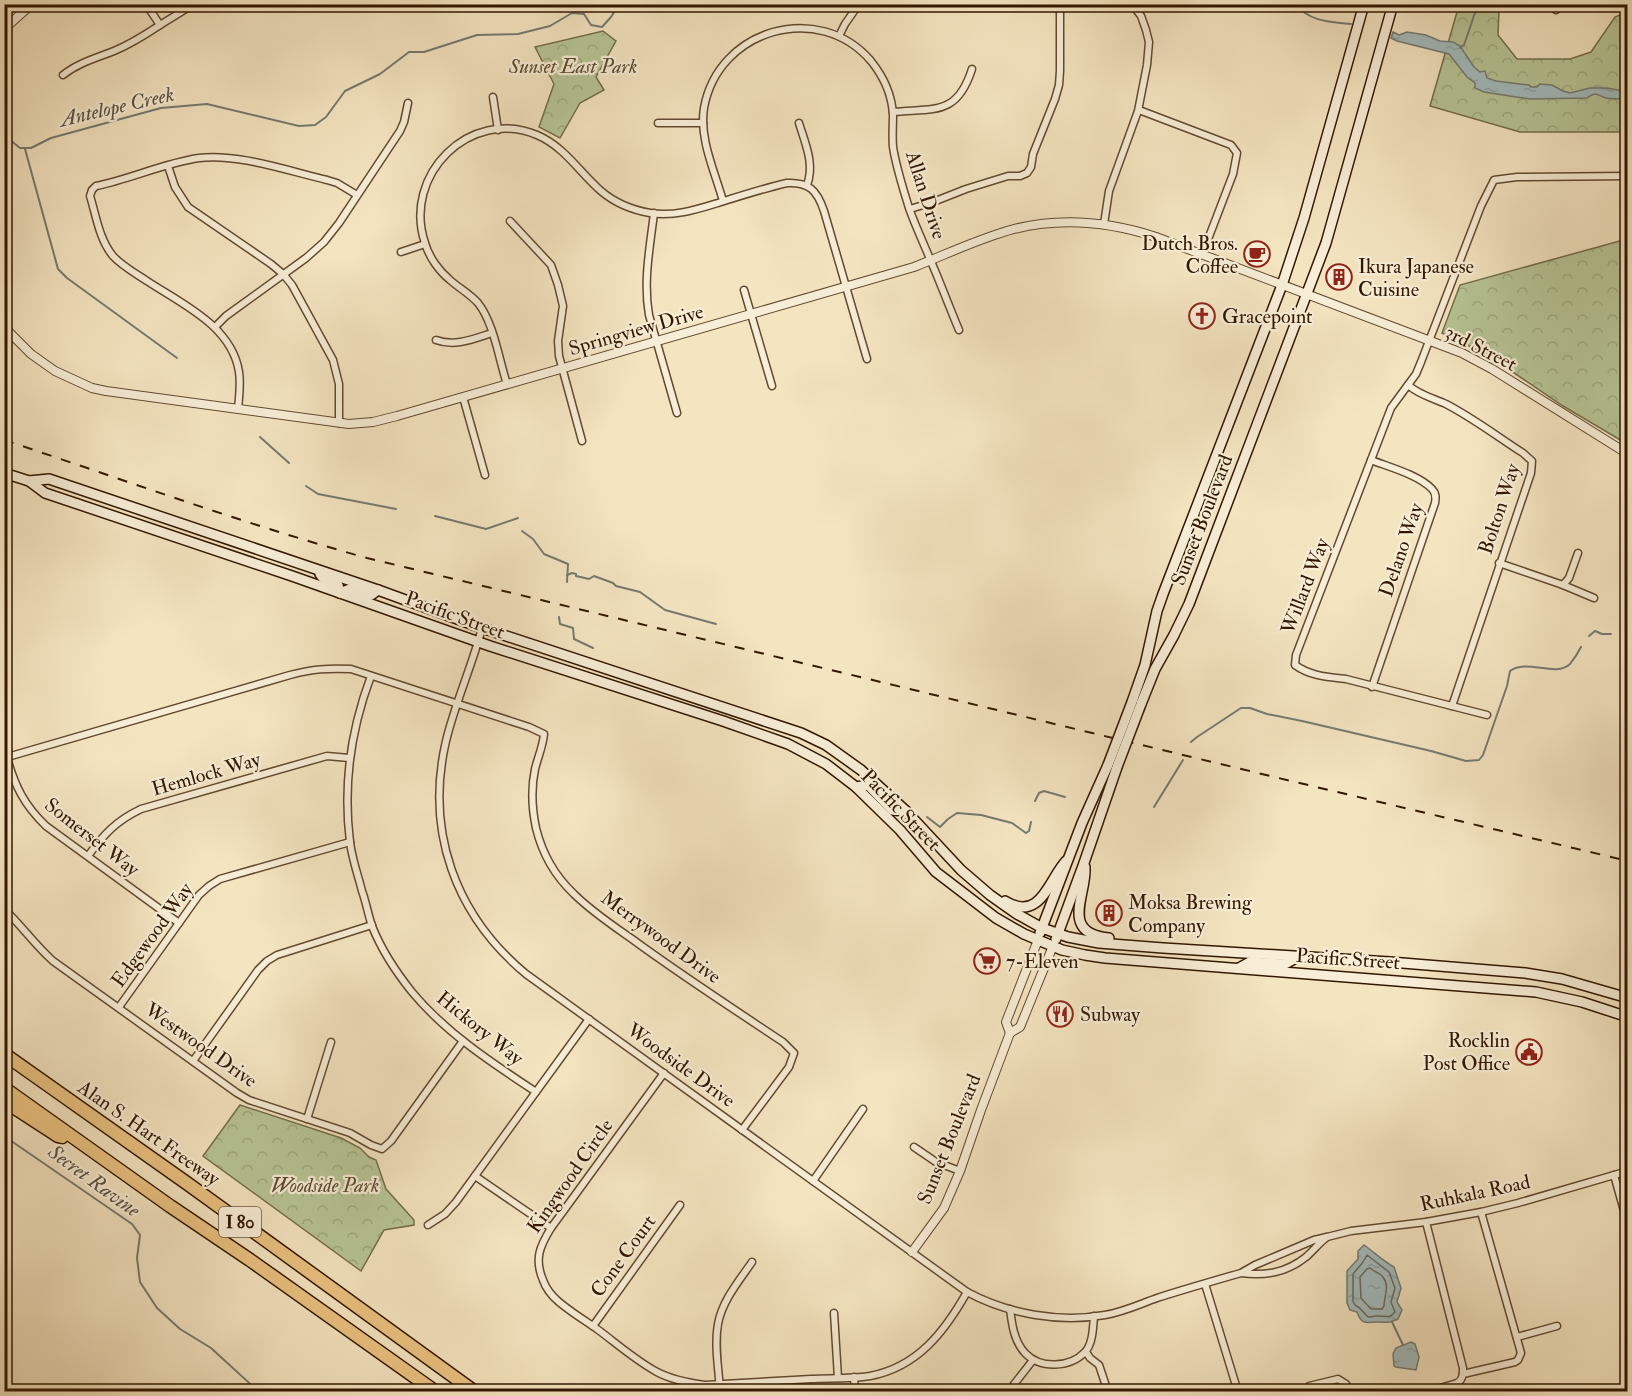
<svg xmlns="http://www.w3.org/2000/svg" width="1632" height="1396" viewBox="0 0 1632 1396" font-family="'IM FELL Double Pica',serif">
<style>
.park{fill:url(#park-crowns);stroke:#746e4b;stroke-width:1.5}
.water{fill:url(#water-ripples);stroke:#757a72;stroke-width:1.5}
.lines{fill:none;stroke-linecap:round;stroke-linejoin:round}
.shore{stroke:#6a6a5f;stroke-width:1.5}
.stream{stroke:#757a72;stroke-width:2}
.minor-casing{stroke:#624a30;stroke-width:9}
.tertiary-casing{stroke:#624a30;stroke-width:10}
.secondary-casing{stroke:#321700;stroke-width:12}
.motorway-casing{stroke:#321700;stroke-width:15}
.minor{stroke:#f8eed7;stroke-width:6}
.tertiary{stroke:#f8eed7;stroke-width:8}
.secondary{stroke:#f8eed7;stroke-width:9}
.motorway{stroke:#eac280;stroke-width:12}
.rail{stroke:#321700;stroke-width:2;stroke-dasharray:10 10;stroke-linecap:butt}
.secondary-bridge-casing{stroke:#321700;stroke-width:12;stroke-linecap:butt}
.secondary-bridge{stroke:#f8eed7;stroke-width:9}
.labels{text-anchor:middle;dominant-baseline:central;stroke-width:4.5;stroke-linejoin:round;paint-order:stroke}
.shield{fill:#f8eed7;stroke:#6d5840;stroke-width:1.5}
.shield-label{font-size:18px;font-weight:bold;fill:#321700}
.park-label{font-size:20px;font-style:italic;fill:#5a4b2d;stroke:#f8eed7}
.street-label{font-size:20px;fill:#321700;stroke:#f8eed7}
.poi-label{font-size:20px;fill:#321700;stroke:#f8eed7;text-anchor:start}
.water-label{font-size:21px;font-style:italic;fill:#595142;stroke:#f8eed7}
</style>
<defs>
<pattern id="park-crowns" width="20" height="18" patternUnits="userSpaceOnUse" patternTransform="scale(1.5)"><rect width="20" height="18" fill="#b7c596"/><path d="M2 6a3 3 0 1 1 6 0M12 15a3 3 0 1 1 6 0" fill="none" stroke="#9ea880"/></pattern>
<pattern id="water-ripples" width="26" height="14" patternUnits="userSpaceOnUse" patternTransform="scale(1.5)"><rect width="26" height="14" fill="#a2bcbe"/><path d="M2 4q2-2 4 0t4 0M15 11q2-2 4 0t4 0" fill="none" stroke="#8ca1a2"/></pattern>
</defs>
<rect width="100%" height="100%" fill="#f4e5c1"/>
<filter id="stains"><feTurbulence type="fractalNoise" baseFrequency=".00333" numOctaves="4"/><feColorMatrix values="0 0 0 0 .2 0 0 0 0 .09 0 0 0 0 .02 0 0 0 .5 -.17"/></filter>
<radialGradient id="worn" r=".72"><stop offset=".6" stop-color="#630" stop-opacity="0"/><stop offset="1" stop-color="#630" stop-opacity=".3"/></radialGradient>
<g class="park">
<path d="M1459,5H1501L1499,10L1498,35L1517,59H1570L1591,52L1615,17L1627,12V132H1520L1430,106Z"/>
<path d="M603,31L616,41L596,77L604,90L580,103L560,138L539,127L554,84L535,47Z"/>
<path d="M1627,239V444L1563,406L1486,354L1442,333L1460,285Z"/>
<path d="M240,1105L341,1138L360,1148L369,1157L376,1160L386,1189L414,1220V1225L384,1230L361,1271L203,1156Z"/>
</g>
<g class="water">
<path d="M1393,32L1399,35L1407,32L1426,35L1440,41L1453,42L1460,46L1474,67L1480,72L1485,71L1487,78L1496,81L1529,85L1531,87H1537L1540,84L1552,85L1563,91L1570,93L1590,88H1607L1623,91L1627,90V99C1622,99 1612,99 1606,98C1597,95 1596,91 1587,98L1530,99L1484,92L1475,88V83L1467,77L1449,54L1397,41L1391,38Z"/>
<path d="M1364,1245C1375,1253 1383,1261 1394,1267L1401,1288L1397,1302L1402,1310L1398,1319C1386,1324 1389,1322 1378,1322C1367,1322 1362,1326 1357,1312L1350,1310L1347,1303V1271L1358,1259V1251Z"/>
<path d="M1411,1342L1415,1344L1419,1357L1416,1370L1396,1367L1394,1366L1393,1354L1396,1348Z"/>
</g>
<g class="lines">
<g class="shore">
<path d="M1367,1255L1389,1272L1395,1288L1391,1302L1395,1312C1389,1320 1384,1315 1376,1316C1374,1316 1371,1317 1368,1317C1363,1313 1362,1308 1355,1305L1353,1301V1274L1363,1262Z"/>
<path d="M1370,1268C1373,1271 1380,1273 1383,1277C1390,1286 1384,1297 1384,1306L1382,1309H1371L1361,1298L1360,1277L1367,1269Z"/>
</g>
<g class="stream">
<path d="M1296,4C1309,22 1331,22 1351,24"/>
<path d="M1460,48L1464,45L1478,4"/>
<path d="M4,135L20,148H31L51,138L161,108L207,104L299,126L315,125L326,117L345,91L380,74L409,52H424L477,35L518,34L550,26L572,13L584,14L591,25L602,27L611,17L619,4"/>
<path d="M25,149L58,269L67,278L177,358"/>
<path d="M260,437L289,463"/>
<path d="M306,486L318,494L396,509"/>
<path d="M435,516L486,529L518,518"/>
<path d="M522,531L533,539L544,554L568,564L567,582"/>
<path d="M567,575L572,573L576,574V576L589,579L594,576L613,583L616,586L640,592L665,610L716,624"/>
<path d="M559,617L560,624L573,628L574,639L593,648"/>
<path d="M1589,636L1595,631L1602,634H1611"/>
<path d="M1191,742L1197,737L1241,708H1250L1267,714L1302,721L1431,751L1466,761L1479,760L1483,755L1507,686L1510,671C1527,658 1555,678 1570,664C1574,659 1578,653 1581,647"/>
<path d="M1035,801L1039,793L1044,791L1065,797"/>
<path d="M1154,807L1183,760"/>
<path d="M927,817L940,827L948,819L957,813L981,815L1012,823L1026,833L1029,831L1031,822"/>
<path d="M4,1136L132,1224L140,1235L137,1258L140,1282L157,1308L180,1329L211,1348L259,1392"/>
<path d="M1392,1322L1403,1345"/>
</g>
<g class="minor-casing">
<g id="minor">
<path d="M146,4L160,25L194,4"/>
<path d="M1556,10L1561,4"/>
<path d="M839,36L845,24L859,4"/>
<path d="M63,75C78,63 96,58 114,51C131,44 145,35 160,25"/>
<path d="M493,97L498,130"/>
<path d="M1139,110L1231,145L1237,153L1233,174L1202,255"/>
<path d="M893,112C935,108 957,116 972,69"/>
<path d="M658,123H703"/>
<path d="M799,123C805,143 815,164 807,185"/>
<path d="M168,166L175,187L188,207L271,264L283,274L292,285L333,360L339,384V423"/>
<path d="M723,201C715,172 699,139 704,108C718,29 819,0 871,61C883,76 892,95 893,115C893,125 892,136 893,147C896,167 903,188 909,208C915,225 923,242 930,259C940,282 949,306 959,330"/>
<path d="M910,209L933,202L966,189L1008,176H1020L1027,173L1031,167L1033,154L1055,99L1059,85L1060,71V4"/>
<path d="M654,213C650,247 643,281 649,315L677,413"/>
<path d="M510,221L551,265L558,285L563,306L558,341L559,356L582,441"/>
<path d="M1104,224L1109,191L1138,111L1147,65L1149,42L1146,30L1141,16L1132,4"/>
<path d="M401,252L425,244"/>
<path d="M744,290L772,386"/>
<path d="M215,327L226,316L306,258L324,242L339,223L400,131L404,122L408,103"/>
<path d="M436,340C455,347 473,339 492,333"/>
<path d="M507,384C499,360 494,323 478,303C470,294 459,288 450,280C439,271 429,257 425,243C402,175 470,107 537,135C565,147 579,172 601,191C615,203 633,210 650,213C675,217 698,209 721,202C743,195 765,188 787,183C809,182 817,190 824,211L867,359"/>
<path d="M1408,385C1419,395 1433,398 1446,404C1473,418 1498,437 1523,453L1532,461L1531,473L1452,706"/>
<path d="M463,397L485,475"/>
<path d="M238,409C239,397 241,384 239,372C232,326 182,304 147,281C135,273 122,266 113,256C99,239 96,215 90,196L92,190L96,186C131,179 164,163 199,158C237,153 289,171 327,180L337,183L357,195"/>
<path d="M1371,460C1389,467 1419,475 1432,489C1436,493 1436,497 1435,503L1372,687"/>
<path d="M1499,563L1563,585L1594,598"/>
<path d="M1563,585L1569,578L1578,553"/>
<path d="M482,628C472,666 455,703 446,741C425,831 455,915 526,974L967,1292C1008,1314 1059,1323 1105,1315C1123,1312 1140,1304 1157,1298C1185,1289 1213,1281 1241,1273L1255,1265L1314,1240L1327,1237C1319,1243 1313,1251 1306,1257C1286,1273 1265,1276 1241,1273"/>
<path d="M371,676C351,729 343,786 350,842C352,859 358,875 362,891C366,902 368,914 372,926C381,949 396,972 412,992C446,1033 492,1063 536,1092"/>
<path d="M1487,715L1346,679C1328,677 1310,676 1295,665L1296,655L1391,408L1416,374L1421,362L1481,206L1494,180L1517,177L1628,176"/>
<path d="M4,758L290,675C313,669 328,668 351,669L529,727L544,734C543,746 538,757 535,769C531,788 532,809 536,828C542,853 555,876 574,894C591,911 612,925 632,939C681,975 732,1008 783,1042L794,1053L789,1067L742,1130"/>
<path d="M7,758C15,786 24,805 46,826L179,923"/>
<path d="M88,856C104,834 116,821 141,809L327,756L349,758"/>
<path d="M4,909C22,926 35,945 53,961L237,1093L249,1100L350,1133L371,1145L382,1149L391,1141L463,1041"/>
<path d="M119,1007L199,895L209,886L220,879L350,842"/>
<path d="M193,1061L258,970L267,961L277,955L372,925"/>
<path d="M664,1073L551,1228C540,1246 534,1259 543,1280C546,1289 552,1296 559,1302C571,1312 584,1320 597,1329C616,1343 635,1360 657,1372C672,1380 689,1383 705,1385C741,1383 776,1381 811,1379C830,1378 851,1379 870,1376C918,1367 945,1331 967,1292"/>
<path d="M307,1119L331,1042"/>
<path d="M914,1147L936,1162L960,1171"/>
<path d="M1614,1175L1628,1225"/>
<path d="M475,1176L551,1228"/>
<path d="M813,1181L863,1109"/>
<path d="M1426,1222L1463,1368C1463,1374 1463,1380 1457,1383L1427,1392"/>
<path d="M428,1225L445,1214L456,1202L589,1019"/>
<path d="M1327,1237L1351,1231L1426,1222L1481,1212L1518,1203L1628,1171"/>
<path d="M1205,1284L1238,1392"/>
<path d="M1010,1309C1012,1325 1014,1341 1025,1353C1040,1369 1070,1368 1085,1352C1093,1344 1093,1327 1094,1316"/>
<path d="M834,1313L838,1378"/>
<path d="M593,1326L680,1205"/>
<path d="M1517,1337L1557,1326"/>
<path d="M1086,1352L1090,1358L1099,1365L1108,1392"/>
<path d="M1463,1374L1515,1362L1518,1360L1521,1353L1481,1212"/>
<path d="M854,1377L855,1392"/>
<path d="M1309,1386L1338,1379L1346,1384L1350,1392"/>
<path d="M720,1392C719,1370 714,1346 718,1324C722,1301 739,1281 752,1262"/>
<path d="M1008,1392L1033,1360"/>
</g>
</g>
<g class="tertiary-casing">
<g id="tertiary">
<path d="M4,29L32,4"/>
<path d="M4,327L31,354L55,371L92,388L106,391L349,424L373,422L397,416L914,267C947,254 980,238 1014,229C1062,217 1110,222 1156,237L1462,353L1492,369L1628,454"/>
<path d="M1010,1033L1006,1022L1038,940"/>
<path d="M912,1252L944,1208L960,1171L981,1110L1010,1033L1020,1027L1053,946"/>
</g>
</g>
<g class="secondary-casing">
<g id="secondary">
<path d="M4,473L29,481L45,493L292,576L490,646L723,721L788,744L826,764L856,787L900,830L936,872L996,918L1024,934L1062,950L1085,955L1105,958L1536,992L1582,1002L1628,1017"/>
<path d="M29,481L49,479L378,590L482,628L801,733L826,745L861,770L906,811L961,870L990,895L1017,914L1042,928L1068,937L1099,943L1163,948L1390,962L1525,973L1562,979L1628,998"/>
<path d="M320,574L323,578L338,585L340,593"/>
<path d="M340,593L350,589L371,595L378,590"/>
<path d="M1132,702L1145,665L1157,611L1163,594L1282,285L1304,218L1364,4"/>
<path d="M1141,704L1155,669L1174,635L1189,604L1326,243L1393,4"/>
<path d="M856,787L868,785L892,810L906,811"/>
<path d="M1085,867C1087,895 1059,933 1109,938"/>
<path d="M1005,901C1041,923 1049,879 1066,861"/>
<path d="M1040,933L1082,823L1108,765"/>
<path d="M1056,939L1084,863L1117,767"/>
<path d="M1239,968L1250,962L1285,964L1296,958"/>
</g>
</g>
<g class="motorway-casing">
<g id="motorway">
<path d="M4,1054L188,1184L475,1392"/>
<path d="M4,1088L170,1206L250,1260L436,1392"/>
<path d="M4,1101L58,1136L62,1137"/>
</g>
</g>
<use href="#minor" class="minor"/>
<use href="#tertiary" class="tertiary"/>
<use href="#secondary" class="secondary"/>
<use href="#motorway" class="motorway"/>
<path class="rail" d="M4,440C125,480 244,524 367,558L1291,781L1628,861"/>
<g class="secondary-bridge-casing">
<g id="secondary-bridge">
<path d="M1108,765L1132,702"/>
<path d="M1117,767L1141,704"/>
</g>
</g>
<use href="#secondary-bridge" class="secondary-bridge"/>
</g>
<defs>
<g id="cafe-ring" transform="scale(1.35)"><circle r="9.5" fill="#f8eed7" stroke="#8f2418" stroke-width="1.5"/><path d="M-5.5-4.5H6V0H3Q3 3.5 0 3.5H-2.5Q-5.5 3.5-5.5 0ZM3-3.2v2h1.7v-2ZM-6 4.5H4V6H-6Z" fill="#8f2418"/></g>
<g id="building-ring" transform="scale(1.35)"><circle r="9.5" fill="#f8eed7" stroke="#8f2418" stroke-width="1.5"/><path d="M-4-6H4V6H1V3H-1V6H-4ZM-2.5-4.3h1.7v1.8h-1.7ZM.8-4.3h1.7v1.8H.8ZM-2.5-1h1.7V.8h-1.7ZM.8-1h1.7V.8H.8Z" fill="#8f2418"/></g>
<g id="church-ring" transform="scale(1.35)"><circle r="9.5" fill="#f8eed7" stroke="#8f2418" stroke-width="1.5"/><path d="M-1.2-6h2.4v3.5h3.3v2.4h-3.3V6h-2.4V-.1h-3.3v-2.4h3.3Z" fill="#8f2418"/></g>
<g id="supermarket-ring" transform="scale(1.35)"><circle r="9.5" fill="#f8eed7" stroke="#8f2418" stroke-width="1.5"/><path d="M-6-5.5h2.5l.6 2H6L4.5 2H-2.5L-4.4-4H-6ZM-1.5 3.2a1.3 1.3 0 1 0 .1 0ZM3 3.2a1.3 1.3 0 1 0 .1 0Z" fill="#8f2418"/></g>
<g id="restaurant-ring" transform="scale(1.35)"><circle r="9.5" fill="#f8eed7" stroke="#8f2418" stroke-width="1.5"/><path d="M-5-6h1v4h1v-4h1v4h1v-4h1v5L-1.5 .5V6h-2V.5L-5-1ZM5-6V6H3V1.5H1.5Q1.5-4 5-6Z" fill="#8f2418"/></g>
<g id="civic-ring" transform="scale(1.35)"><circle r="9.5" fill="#f8eed7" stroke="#8f2418" stroke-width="1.5"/><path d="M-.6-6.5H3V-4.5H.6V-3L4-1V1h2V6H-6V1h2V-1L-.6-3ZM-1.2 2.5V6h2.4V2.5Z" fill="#8f2418"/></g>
</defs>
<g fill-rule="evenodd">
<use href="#cafe-ring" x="1257" y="254"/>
<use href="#building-ring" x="1339" y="277"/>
<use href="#church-ring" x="1202" y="316"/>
<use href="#building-ring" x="1109" y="913"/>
<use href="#supermarket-ring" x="987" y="961"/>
<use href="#restaurant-ring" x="1060" y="1014"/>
<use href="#civic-ring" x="1529" y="1052"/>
</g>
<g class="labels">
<rect class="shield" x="219" y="1207" width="42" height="30" rx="4.5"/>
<g class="shield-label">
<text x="240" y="1222">I 80</text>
</g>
<g class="park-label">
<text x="573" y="66">Sunset East Park</text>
<text x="325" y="1185">Woodside Park</text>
</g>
<g class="street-label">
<text transform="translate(926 195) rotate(72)">Allan Drive</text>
<text transform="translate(636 330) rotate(-16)">Springview Drive</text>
<text transform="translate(1481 348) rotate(27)">3rd Street</text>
<text transform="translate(1499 509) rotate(-72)">Bolton Way</text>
<text transform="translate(1202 520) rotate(-69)">Sunset Boulevard</text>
<text transform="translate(1401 550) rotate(-71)">Delano Way</text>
<text transform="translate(1305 586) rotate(-69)">Willard Way</text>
<text transform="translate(455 615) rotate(20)">Pacific Street</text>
<text transform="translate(206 774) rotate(-16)">Hemlock Way</text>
<text transform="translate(901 810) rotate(46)">Pacific Street</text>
<text transform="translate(92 837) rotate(38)">Somerset Way</text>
<text transform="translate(152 935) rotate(-54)">Edgewood Way</text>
<text transform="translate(661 937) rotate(36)">Merrywood Drive</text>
<text transform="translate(1348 959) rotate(4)">Pacific Street</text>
<text transform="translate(480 1028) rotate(39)">Hickory Way</text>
<text transform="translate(201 1045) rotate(35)">Westwood Drive</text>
<text transform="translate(681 1065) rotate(36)">Woodside Drive</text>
<text transform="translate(149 1133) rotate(35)">Alan S. Hart Freeway</text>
<text transform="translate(949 1139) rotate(-68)">Sunset Boulevard</text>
<text transform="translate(570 1176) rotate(-55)">Kingwood Circle</text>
<text transform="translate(1475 1193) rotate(-12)">Ruhkala Road</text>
<text transform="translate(623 1256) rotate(-54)">Cone Court</text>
</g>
<g class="poi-label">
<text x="1238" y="243" text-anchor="end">Dutch Bros.<tspan x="1238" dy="23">Coffee</tspan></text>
<text x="1358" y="266">Ikura Japanese<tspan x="1358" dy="23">Cuisine</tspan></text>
<text x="1222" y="316">Gracepoint</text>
<text x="1128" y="902">Moksa Brewing<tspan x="1128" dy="23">Company</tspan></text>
<text x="1006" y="961">7-Eleven</text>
<text x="1080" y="1014">Subway</text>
<text x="1510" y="1040" text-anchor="end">Rocklin<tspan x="1510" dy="23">Post Office</tspan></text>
</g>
<g class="water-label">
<text transform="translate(117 107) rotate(-13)">Antelope Creek</text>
<text transform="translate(94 1181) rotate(36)">Secret Ravine</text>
</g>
</g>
<rect width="1632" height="1396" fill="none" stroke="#f4e5c1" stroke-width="24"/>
<rect x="6" y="6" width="1620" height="1384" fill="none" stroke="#321700" stroke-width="3"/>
<rect x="12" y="12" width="1608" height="1372" fill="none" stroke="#321700" stroke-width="1.5"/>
<rect width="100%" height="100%" filter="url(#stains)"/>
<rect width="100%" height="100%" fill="url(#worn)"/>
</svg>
